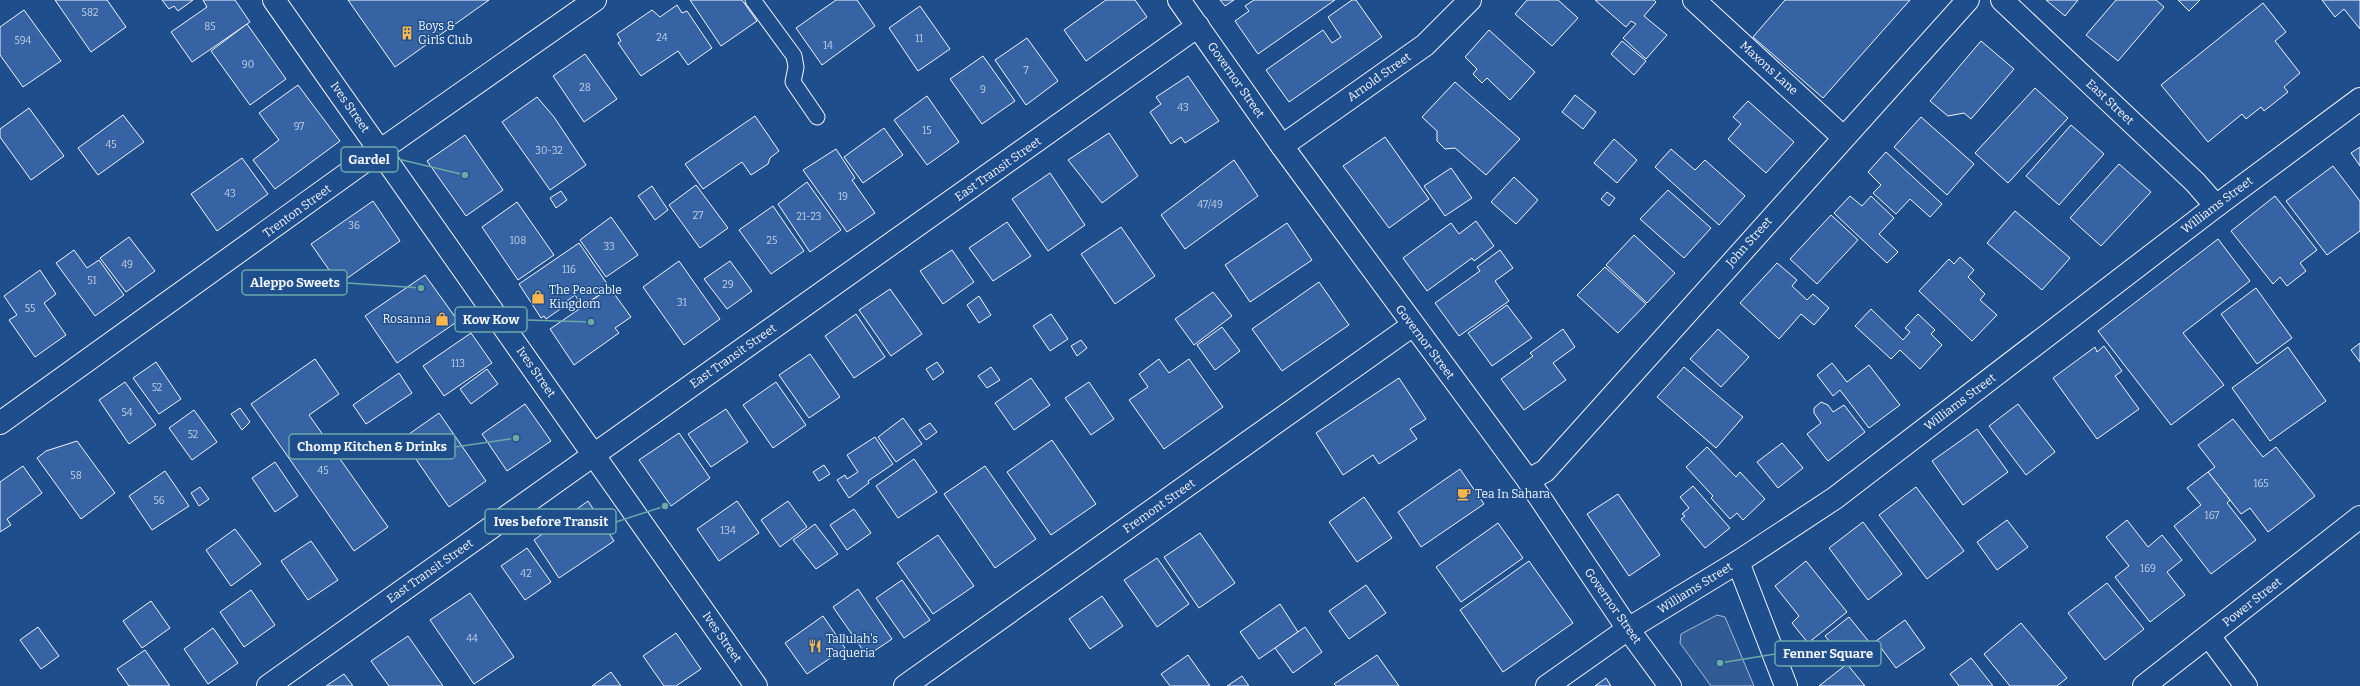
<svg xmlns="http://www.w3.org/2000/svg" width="2360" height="686" viewBox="0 0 2360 686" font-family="Bitter,serif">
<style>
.green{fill:#305b95;stroke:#a8bbd7}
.building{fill:#3563a3;stroke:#f2f6ff}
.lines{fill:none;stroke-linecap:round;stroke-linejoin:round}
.service-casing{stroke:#f2f6ff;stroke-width:17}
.minor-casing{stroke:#f2f6ff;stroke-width:24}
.tertiary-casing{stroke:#f2f6ff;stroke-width:24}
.service{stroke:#1f4e8c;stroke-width:15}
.minor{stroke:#1f4e8c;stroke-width:22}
.tertiary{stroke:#1f4e8c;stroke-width:22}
.labels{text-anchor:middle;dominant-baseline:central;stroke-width:3;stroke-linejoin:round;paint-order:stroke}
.number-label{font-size:10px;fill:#c3d1e8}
.poi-label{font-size:12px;fill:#f2f6ff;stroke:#1f4e8c;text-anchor:start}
.street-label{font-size:12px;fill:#f2f6ff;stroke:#1f4e8c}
.leader{fill:none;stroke:#6aa9a8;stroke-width:1.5}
.callout-dot{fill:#6aa9a8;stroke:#1f4e8c;stroke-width:1.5}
.callout{fill:#1f4e8c;stroke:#6aa9a8;stroke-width:1.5}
.callout-label{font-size:13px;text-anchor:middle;font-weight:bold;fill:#f2f6ff}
</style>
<rect width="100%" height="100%" fill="#1f4e8c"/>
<path class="green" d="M1717,615L1725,617L1754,686H1711L1680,643L1681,634Z"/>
<g class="building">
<path d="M55,0H107L126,27L91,52Z"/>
<path d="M162,0H193L178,11L174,6L169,9Z"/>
<path d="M235,0L250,22L192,62L171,32L207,7L203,0Z"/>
<path d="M348,0H489L395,67Z"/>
<path d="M690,0H742L757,21L721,46Z"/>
<path d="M836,0H857L875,26L822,65L796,28Z"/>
<path d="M1106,0H1135L1147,17L1086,61L1064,30Z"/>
<path d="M1220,0H1234L1225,6Z"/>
<path d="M1254,0H1335L1258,54L1235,21L1249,11L1245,6Z"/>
<path d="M1352,0H1356L1382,37L1289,102L1266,70L1323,30L1332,43L1341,37L1328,17Z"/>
<path d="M1527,0H1558L1578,18L1552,46L1515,14Z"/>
<path d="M1595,0H1654L1656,2L1644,16L1667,35L1646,59L1623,38L1636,24L1631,21L1626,27Z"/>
<path d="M1785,0H1910L1823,98L1753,37Z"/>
<path d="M2046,0H2078L2065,16Z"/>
<path d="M2116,0H2156L2164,7L2118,61L2086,35Z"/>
<path d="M2178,0H2200L2189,11Z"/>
<path d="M2322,0H2360V29L2344,9L2335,17Z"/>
<path d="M2263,3L2286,32L2275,41L2300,73L2284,87L2288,92L2264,111L2261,107L2246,119L2242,114L2208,142L2161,85Z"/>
<path d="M677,5L682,13L687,11L712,48L688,65L678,51L641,76L618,43L621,41L617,34L652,10L660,17Z"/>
<path d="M920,6L950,49L918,71L889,28Z"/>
<path d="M24,10L61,61L23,87L0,55V27Z"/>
<path d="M247,24L286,79L250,105L211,51Z"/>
<path d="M1489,30L1535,72L1510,100L1487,78L1482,83L1473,74L1477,69L1465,57Z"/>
<path d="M1027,38L1058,81L1026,105L995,60Z"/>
<path d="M1622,41L1646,61L1634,75L1611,54Z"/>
<path d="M1981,41L2014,69L1971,119L1964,113L1948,116L1930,101Z"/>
<path d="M585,54L617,99L584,122L553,76Z"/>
<path d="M983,56L1015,101L982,124L950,79Z"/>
<path d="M1188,76L1219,121L1185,143L1181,137L1171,144L1150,112L1161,104L1156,97Z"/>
<path d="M1455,82L1520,139L1486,175L1455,148L1445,149L1437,141V131L1422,117Z"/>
<path d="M298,85L340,141L275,189L253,160L279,140L259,113Z"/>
<path d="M2035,88L2068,118L2008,183L1975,153Z"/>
<path d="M1575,95L1596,112L1583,129L1562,112Z"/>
<path d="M927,96L959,142L927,165L894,120Z"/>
<path d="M537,97L554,117L586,165L550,190L502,122Z"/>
<path d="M1748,101L1794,142L1766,173L1728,139L1741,124L1733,117Z"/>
<path d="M29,108L64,156L31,180L0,137V129Z"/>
<path d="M123,115L144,142L98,175L78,148Z"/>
<path d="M755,116L779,151L770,158L768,164L751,175L742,162L703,189L685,164Z"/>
<path d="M1921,117L1974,164L1947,195L1894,147Z"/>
<path d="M2071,125L2104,154L2059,205L2026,176Z"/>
<path d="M884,128L903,155L863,183L844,157Z"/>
<path d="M1109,133L1138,176L1102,203L1068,160Z"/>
<path d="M465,135L503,190L466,216L427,161Z"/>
<path d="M1385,137L1429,199L1389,228L1343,166Z"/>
<path d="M1614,139L1637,160L1617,183L1594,163Z"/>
<path d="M2360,147V166L2351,153Z"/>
<path d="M836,149L855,178L852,180L875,213L847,232L803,170Z"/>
<path d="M1671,149L1695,170L1705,160L1745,196L1719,225L1655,167Z"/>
<path d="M1886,152L1942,204L1930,217L1910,199L1896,214L1873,193L1881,185L1868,172Z"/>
<path d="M242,158L268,194L217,231L191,194Z"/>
<path d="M1234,160L1258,196L1185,249L1161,215Z"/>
<path d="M2119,164L2151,192L2101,246L2070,218Z"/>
<path d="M2333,166L2360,201V231L2327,255L2286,201Z"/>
<path d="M1451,168L1472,198L1445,216L1424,186Z"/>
<path d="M1050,173L1085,225L1048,251L1012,199Z"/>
<path d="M1514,177L1538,200L1516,224L1491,202Z"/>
<path d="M807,182L841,230L810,252L778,204Z"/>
<path d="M696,185L728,228L700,248L669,205Z"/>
<path d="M652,186L668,210L655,220L638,196Z"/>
<path d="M1668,190L1711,228L1684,258L1640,219Z"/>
<path d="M561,191L567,200L556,208L550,198Z"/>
<path d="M1607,192L1615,198L1609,206L1601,199Z"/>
<path d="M1850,196L1862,206L1871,196L1894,218L1879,234L1898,252L1887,263L1834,213Z"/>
<path d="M2275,196L2317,250L2300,263L2306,271L2287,286L2280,277L2273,284L2231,231Z"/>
<path d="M373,201L400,241L339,284L311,244Z"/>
<path d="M517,202L554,255L518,280L482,227Z"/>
<path d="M773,206L804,251L771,274L739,230Z"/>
<path d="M2015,211L2070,258L2042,290L1987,243Z"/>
<path d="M1831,215L1858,240L1817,284L1790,259Z"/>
<path d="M611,217L638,255L606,277L580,240Z"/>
<path d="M1476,221L1494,246L1474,261L1472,258L1427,291L1403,258L1451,223L1459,234Z"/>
<path d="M1007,222L1031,256L993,281L969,248Z"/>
<path d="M1287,223L1312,260L1250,302L1225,265Z"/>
<path d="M1121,227L1155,276L1115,304L1081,254Z"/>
<path d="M1634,235L1675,273L1647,303L1606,265Z"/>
<path d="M129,237L155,271L126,292L100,258Z"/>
<path d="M2218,239L2250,281L2183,333L2224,385L2171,425L2098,331Z"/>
<path d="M579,243L610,288L582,306L575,295L567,301L569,303L546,319L544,316L541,318L519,284Z"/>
<path d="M74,250L87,268L99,260L124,295L95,316L56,263Z"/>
<path d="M952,250L974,282L943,304L920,271Z"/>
<path d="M1500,250L1513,268L1495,281L1509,301L1459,336L1435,303L1480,271L1477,267Z"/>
<path d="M1960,257L1974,270L1968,277L1985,294L1980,300L1997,315L1972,341L1919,291L1949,259L1954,264Z"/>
<path d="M679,261L720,319L684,345L643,287Z"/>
<path d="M730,261L752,291L727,309L704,279Z"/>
<path d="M1777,263L1797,280L1792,286L1807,300L1813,294L1829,308L1814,325L1801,314L1779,339L1740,303Z"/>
<path d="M1605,267L1646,304L1618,333L1577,295Z"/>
<path d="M40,270L56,294L44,303L66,335L35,357L9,320L17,315L4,296Z"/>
<path d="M425,275L458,321L397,363L365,316Z"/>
<path d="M1319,282L1349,325L1282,371L1252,329Z"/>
<path d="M610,288L631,317L615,328L619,333L574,365L550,329Z"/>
<path d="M2256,288L2292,338L2257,364L2221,314Z"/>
<path d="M890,289L922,334L891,356L859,310Z"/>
<path d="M1213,292L1232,316L1194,345L1175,319Z"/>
<path d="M979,296L991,315L979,323L967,305Z"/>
<path d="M1507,305L1532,338L1492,366L1468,333Z"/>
<path d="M1871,309L1903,340L1910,332L1905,328L1918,314L1935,330L1931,334L1942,345L1920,369L1900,350L1891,359L1855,326Z"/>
<path d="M856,314L885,357L854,378L825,336Z"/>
<path d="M1051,314L1068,339L1050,351L1033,326Z"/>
<path d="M1222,327L1240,351L1215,370L1197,345Z"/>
<path d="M1563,329L1575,347L1553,363L1566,380L1524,410L1501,379L1533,356L1530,353Z"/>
<path d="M1718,329L1749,357L1721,387L1690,359Z"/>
<path d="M471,333L492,363L444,396L423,366Z"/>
<path d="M1081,340L1087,348L1077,356L1071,346Z"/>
<path d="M2360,343V362L2351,350Z"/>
<path d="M2104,346L2122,371L2115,376L2139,409L2097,439L2053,378L2095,347L2097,352Z"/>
<path d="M2288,347L2326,401L2270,441L2232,388Z"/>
<path d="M810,354L840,397L809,418L779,375Z"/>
<path d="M315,359L339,394L309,415L388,527L354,551L251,404Z"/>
<path d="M1159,359L1169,373L1189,359L1223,407L1164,449L1129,400L1148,387L1139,374Z"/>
<path d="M156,362L181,399L159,414L133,378Z"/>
<path d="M937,362L944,372L933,380L926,369Z"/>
<path d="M1832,363L1847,382L1869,365L1900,405L1869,428L1840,390L1833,396L1817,375Z"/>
<path d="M991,367L1000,380L987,388L978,376Z"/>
<path d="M1684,367L1743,417L1716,448L1657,397Z"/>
<path d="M487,369L498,384L471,404L460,389Z"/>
<path d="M399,373L412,393L366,424L353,405Z"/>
<path d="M1031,378L1050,405L1014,430L995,403Z"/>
<path d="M1399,378L1426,419L1410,429L1417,439L1379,464L1373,455L1343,475L1316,433Z"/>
<path d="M125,382L156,425L129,444L99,400Z"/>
<path d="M776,382L806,425L773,448L743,405Z"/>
<path d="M1089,382L1114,419L1091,435L1065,398Z"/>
<path d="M1821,402L1828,405L1833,412L1844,405L1865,432L1828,461L1807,434L1821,423L1814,413V408Z"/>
<path d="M525,404L551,441L507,471L482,434Z"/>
<path d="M2018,404L2055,452L2026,475L1989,426Z"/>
<path d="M240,408L250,422L242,430L231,414Z"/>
<path d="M726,409L748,442L711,467L688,434Z"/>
<path d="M194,410L217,442L192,460L169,428Z"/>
<path d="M439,413L486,481L449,507L402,439Z"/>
<path d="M903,418L922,444L896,462L878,437Z"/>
<path d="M2233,419L2263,457L2276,447L2315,496L2268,532L2250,508L2241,514L2208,472L2215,467L2198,445Z"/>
<path d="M930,423L937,432L926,440L919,430Z"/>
<path d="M1977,429L2008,472L1963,505L1932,461Z"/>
<path d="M679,433L710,478L671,506L639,460Z"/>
<path d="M875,437L893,464L868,481L869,483L849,498L837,480L845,475L847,479L858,472L847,455Z"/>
<path d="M1052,440L1096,504L1051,535L1007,472Z"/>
<path d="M77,441L115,493L81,519L37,458L46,451Z"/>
<path d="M1782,443L1803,468L1778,488L1757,462Z"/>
<path d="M1707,447L1736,477L1740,472L1765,499L1743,520L1737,513L1730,519L1711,498L1713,496L1686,467Z"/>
<path d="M914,459L937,492L898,518L876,486Z"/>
<path d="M275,462L298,496L275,512L252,478Z"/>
<path d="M824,465L830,474L819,481L813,472Z"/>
<path d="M23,466L42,493L7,519L11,525L0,532V482Z"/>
<path d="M985,466L1036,539L995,568L944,494Z"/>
<path d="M1460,469L1484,504L1421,547L1398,512Z"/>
<path d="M165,471L189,506L152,530L129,496Z"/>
<path d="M2208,472L2230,500L2227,503L2256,540L2211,574L2174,526L2201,505L2187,488Z"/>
<path d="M1693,486L1730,528L1705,548L1681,519L1685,516L1682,514L1689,508L1680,497Z"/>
<path d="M200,487L209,499L199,506L191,493Z"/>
<path d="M1916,487L1964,551L1927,579L1879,515Z"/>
<path d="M1618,494L1660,555L1629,576L1587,514Z"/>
<path d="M1364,497L1392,538L1357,562L1329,522Z"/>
<path d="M588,501L614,541L559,578L534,540Z"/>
<path d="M737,501L759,533L719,561L697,529Z"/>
<path d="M788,501L807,527L780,547L761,520Z"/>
<path d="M854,509L871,533L847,550L830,525Z"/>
<path d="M2007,520L2028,547L1997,570L1977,542Z"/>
<path d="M2127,520L2148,547L2162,535L2182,560L2167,572L2185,595L2150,622L2115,577L2129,566L2106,537Z"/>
<path d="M1863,522L1902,574L1868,600L1829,548Z"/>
<path d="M1498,523L1523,558L1461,602L1436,567Z"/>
<path d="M815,524L838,554L816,569L793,540Z"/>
<path d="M235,529L261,564L231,586L206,550Z"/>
<path d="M1200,533L1235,583L1199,608L1164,557Z"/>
<path d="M938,535L974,586L933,614L897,563Z"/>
<path d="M311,541L338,580L308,600L281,561Z"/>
<path d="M527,548L551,582L525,600L501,566Z"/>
<path d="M1157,558L1189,604L1157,627L1124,580Z"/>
<path d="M1529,561L1573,623L1503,672L1460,610Z"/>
<path d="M1806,561L1847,612L1808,643L1792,623L1799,616L1775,586Z"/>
<path d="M902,580L930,620L904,638L876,598Z"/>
<path d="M2107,583L2144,629L2105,660L2068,613Z"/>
<path d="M1366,585L1386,613L1349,639L1329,611Z"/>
<path d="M858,589L892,639L867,656L833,607Z"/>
<path d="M251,590L275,625L244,647L220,612Z"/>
<path d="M470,593L514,657L474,684L430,620Z"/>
<path d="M1102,596L1123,626L1090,649L1069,619Z"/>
<path d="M151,601L170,628L142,648L123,621Z"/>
<path d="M1280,604L1298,632L1259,659L1240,632Z"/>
<path d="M823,616L845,648L807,674L785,643Z"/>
<path d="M1849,617L1870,643L1847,662L1825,636Z"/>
<path d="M1905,620L1925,648L1896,668L1876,641Z"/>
<path d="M2021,623L2067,678L2057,686H2010L1984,654Z"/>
<path d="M38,627L59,656L41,669L20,640Z"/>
<path d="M1305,627L1322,652L1293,673L1275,648Z"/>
<path d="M213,628L238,663L208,684L184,649Z"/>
<path d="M676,633L701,669L676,686H664L643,656Z"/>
<path d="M408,636L443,686H389L371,661Z"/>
<path d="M145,650L170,686H129L117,669Z"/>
<path d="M1188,655L1210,686H1170L1161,674Z"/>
<path d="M1377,655L1399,686H1336L1334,684Z"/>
<path d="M1971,658L1993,686H1959L1950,674Z"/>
<path d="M1847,664L1865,686H1819Z"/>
<path d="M611,672L621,686H592Z"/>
<path d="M344,674L353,686H326Z"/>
<path d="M1242,676L1249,686H1227Z"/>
<path d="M1606,678L1611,686H1595Z"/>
</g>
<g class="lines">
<g class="service-casing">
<path id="service" d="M753,0L794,56L796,67L793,82L817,117"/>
</g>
<g class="minor-casing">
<g id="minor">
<path d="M1179,0L1282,146L1528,480L1628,629L1670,686"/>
<path d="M1694,0L1843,137"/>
<path d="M2002,0L2195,182L2216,206"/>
<path d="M1282,146L1425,45L1470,0"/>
<path d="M0,423L358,166L595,0"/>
<path d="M1528,480L1545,471L1968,0"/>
<path d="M1738,562L1786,686"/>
<path d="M2209,636L2246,686"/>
<path d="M268,686L1198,26"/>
<path d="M905,686L1413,325"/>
<path d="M1547,686L1628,629L1738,562L1835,498L2216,206L2360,99"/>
</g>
</g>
<g class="tertiary-casing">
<g id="tertiary">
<path d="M274,0L756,686"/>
<path d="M2144,686L2360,517"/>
</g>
</g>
<use href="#service" class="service"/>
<use href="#minor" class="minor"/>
<use href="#tertiary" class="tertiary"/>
</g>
<defs>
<g id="building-bare" transform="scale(1.08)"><path d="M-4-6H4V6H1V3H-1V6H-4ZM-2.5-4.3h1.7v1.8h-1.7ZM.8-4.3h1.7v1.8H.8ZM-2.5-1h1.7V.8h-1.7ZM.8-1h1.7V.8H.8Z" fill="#ffb74d" stroke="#1f4e8c" stroke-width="2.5" paint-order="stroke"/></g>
<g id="shop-bare" transform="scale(1.08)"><path d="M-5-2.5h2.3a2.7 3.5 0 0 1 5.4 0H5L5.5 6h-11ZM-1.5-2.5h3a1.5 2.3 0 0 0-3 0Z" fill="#ffb74d" stroke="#1f4e8c" stroke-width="2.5" paint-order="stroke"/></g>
<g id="cafe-bare" transform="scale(1.08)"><path d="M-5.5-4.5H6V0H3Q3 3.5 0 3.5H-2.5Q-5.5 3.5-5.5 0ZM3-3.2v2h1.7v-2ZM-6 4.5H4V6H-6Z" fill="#ffb74d" stroke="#1f4e8c" stroke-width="2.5" paint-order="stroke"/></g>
<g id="restaurant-bare" transform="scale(1.08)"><path d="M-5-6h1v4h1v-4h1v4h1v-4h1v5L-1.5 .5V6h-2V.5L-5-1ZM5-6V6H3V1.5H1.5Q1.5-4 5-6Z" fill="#ffb74d" stroke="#1f4e8c" stroke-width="2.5" paint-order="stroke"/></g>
</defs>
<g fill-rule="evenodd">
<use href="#building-bare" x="407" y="33"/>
<use href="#shop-bare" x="538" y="297"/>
<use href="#shop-bare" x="442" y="319"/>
<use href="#cafe-bare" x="1464" y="494"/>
<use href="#restaurant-bare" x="815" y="646"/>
</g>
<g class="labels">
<g class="number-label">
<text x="90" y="13">582</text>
<text x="210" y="27">85</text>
<text x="662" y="38">24</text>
<text x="919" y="39">11</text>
<text x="23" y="41">594</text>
<text x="828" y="46">14</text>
<text x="248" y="65">90</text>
<text x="1026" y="71">7</text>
<text x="585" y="88">28</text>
<text x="983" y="90">9</text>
<text x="1183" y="108">43</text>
<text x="299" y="127">97</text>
<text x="927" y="131">15</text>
<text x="111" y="145">45</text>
<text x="549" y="151">30-32</text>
<text x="230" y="194">43</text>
<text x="843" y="197">19</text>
<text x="1210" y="205">47/49</text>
<text x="698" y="216">27</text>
<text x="809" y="217">21-23</text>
<text x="354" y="226">36</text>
<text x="518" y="241">108</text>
<text x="772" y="241">25</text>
<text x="609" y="247">33</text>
<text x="127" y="265">49</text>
<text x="569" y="270">116</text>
<text x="92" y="281">51</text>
<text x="728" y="285">29</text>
<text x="682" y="303">31</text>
<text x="30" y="309">55</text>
<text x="458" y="364">113</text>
<text x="157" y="388">52</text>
<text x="127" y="413">54</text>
<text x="193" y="435">52</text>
<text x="323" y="471">45</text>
<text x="76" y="476">58</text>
<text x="2261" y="484">165</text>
<text x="159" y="501">56</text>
<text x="2212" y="516">167</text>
<text x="728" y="531">134</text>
<text x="2148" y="569">169</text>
<text x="526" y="574">42</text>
<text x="472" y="639">44</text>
</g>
<g class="poi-label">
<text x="418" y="26">Boys &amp;<tspan x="418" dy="14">Girls Club</tspan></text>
<text x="549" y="290">The Peacable<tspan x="549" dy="14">Kingdom</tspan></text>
<text x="431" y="319" text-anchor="end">Rosanna</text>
<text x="1475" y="494">Tea In Sahara</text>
<text x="826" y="639">Tallulah's<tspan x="826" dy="14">Taqueria</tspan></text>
</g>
<g class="street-label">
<text transform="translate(1769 68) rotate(42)">Maxons Lane</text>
<text transform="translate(1379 77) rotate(-35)">Arnold Street</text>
<text transform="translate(1236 80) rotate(55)">Governor Street</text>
<text transform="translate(2110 102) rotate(43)">East Street</text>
<text transform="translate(350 107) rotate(55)">Ives Street</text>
<text transform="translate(998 169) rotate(-35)">East Transit Street</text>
<text transform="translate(2217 205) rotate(-37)">Williams Street</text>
<text transform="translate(297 211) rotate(-36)">Trenton Street</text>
<text transform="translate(1749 242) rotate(-48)">John Street</text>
<text transform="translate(1425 342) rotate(53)">Governor Street</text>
<text transform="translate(733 356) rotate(-35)">East Transit Street</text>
<text transform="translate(536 372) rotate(55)">Ives Street</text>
<text transform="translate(1960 402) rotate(-37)">Williams Street</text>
<text transform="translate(1159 506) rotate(-35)">Fremont Street</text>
<text transform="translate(430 571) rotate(-35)">East Transit Street</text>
<text transform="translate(1695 588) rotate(-32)">Williams Street</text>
<text transform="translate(2252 602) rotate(-38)">Power Street</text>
<text transform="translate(1613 606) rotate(55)">Governor Street</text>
<text transform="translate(722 637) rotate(55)">Ives Street</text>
</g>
</g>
<path class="leader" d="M465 175L398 159M421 288L347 283M591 322L527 320M516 438L455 447M665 506L616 522M1720 663L1775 654"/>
<g class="callout-dot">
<circle cx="465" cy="175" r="4"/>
<circle cx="421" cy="288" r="4"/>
<circle cx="591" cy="322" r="4"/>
<circle cx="516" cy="438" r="4"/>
<circle cx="665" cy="506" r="4"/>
<circle cx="1720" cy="663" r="4"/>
</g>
<g class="callout">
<rect x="341" y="147" width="57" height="25" rx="4"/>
<rect x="242" y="270" width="105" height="25" rx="4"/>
<rect x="455" y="307" width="72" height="25" rx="4"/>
<rect x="289" y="434" width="166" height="25" rx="4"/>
<rect x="485" y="509" width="131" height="25" rx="4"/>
<rect x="1775" y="641" width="106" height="25" rx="4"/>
</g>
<g class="callout-label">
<text x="369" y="164">Gardel</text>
<text x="295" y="287">Aleppo Sweets</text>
<text x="491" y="324">Kow Kow</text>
<text x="372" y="451">Chomp Kitchen &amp; Drinks</text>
<text x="551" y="526">Ives before Transit</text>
<text x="1828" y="658">Fenner Square</text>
</g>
</svg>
